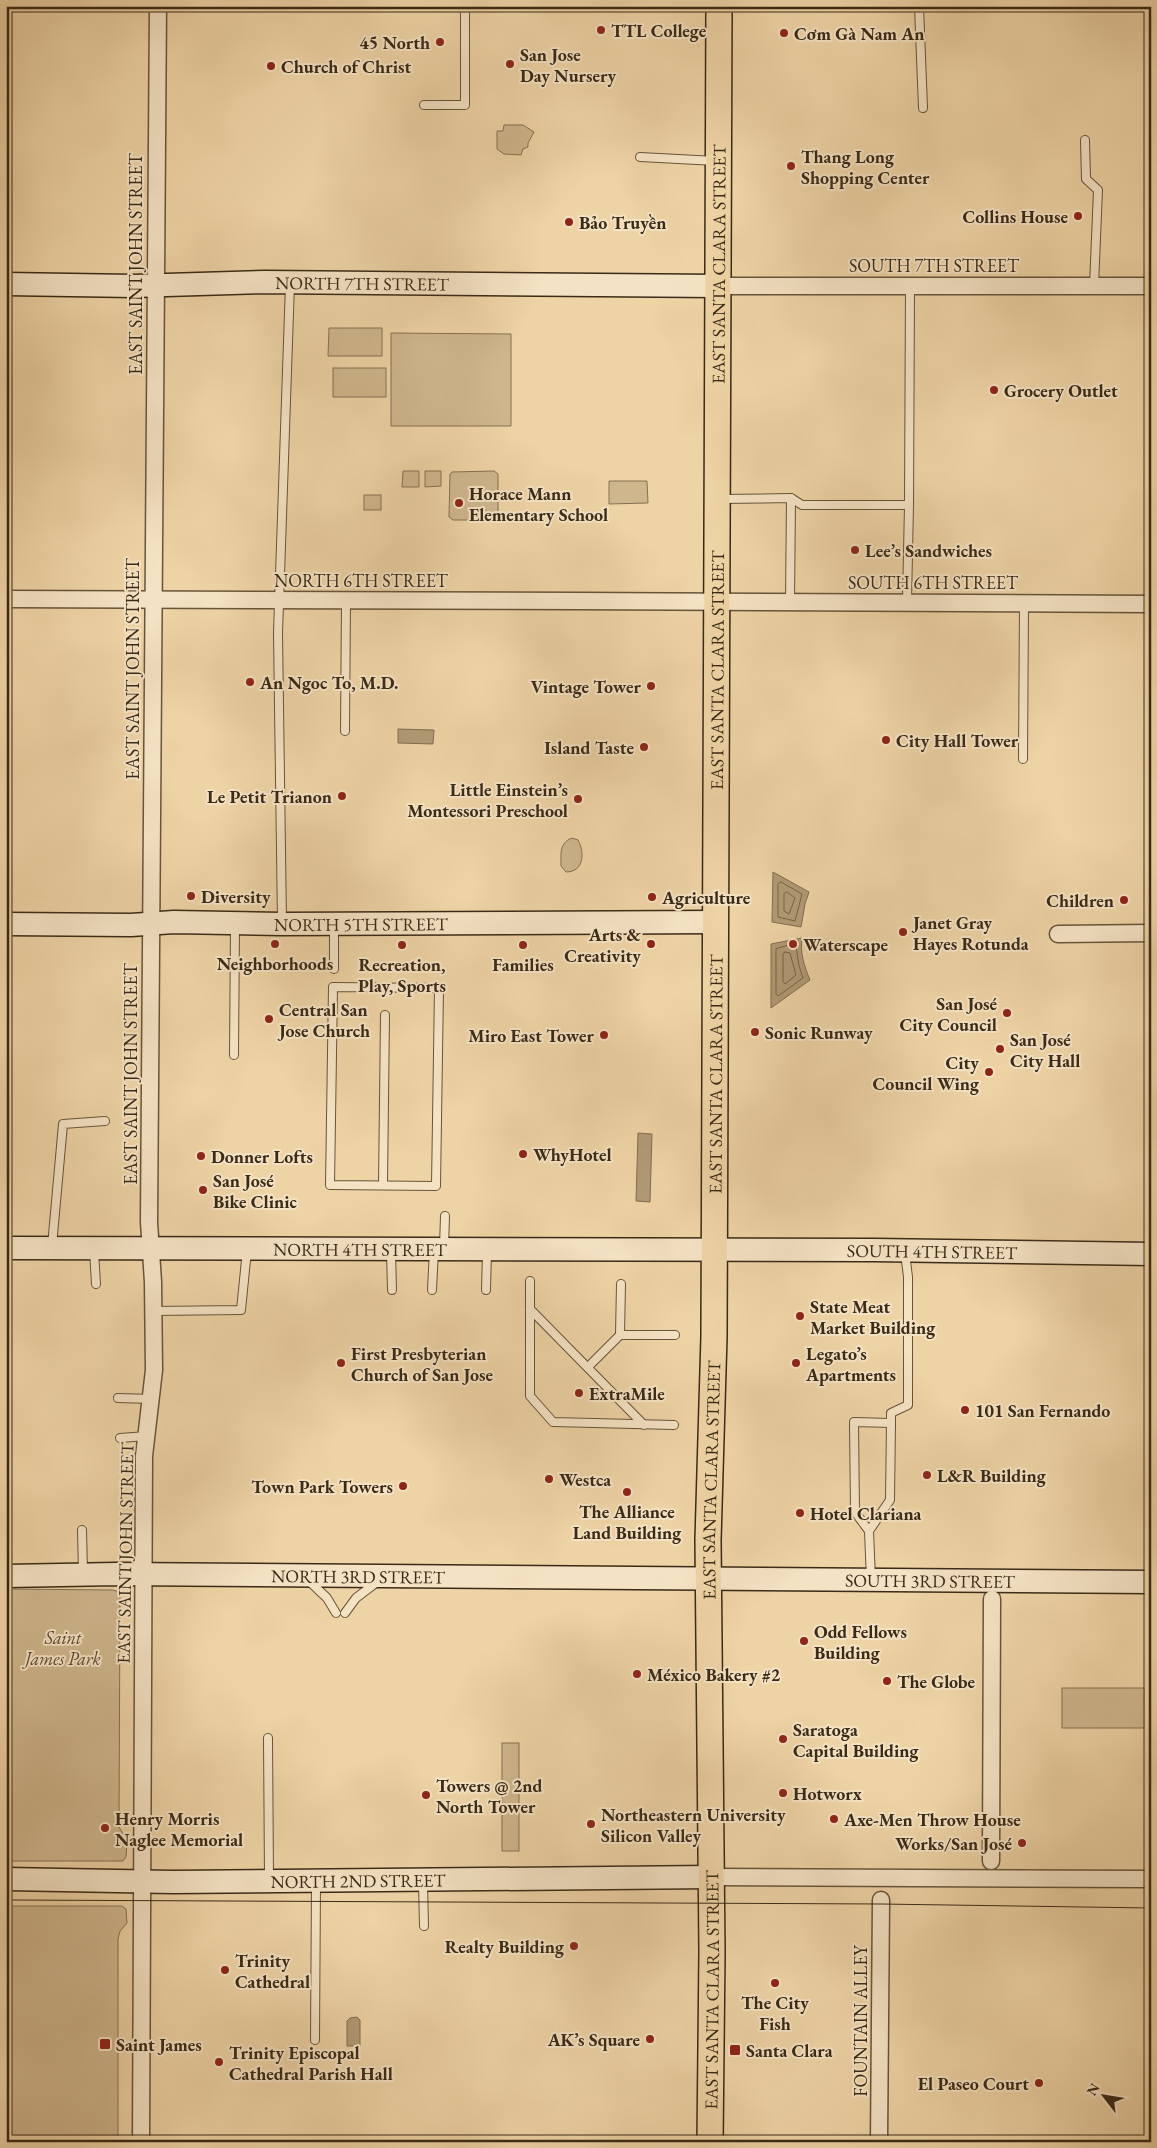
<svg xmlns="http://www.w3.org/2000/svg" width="1157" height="2148" viewBox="0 0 1157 2148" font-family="'EB Garamond',serif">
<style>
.green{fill:#cfb68d;stroke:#847052}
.water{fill:#b19a75;stroke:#816d4f}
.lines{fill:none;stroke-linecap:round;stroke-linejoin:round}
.shore{stroke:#766246;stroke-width:1}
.lane-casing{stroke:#67543a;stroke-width:10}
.street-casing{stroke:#67543a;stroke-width:19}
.secondary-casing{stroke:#3a2a17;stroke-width:25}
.primary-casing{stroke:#3a2a17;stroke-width:28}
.lane{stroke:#f4e2c4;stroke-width:8}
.street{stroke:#f4e2c4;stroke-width:16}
.secondary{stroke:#f4e2c4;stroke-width:22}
.primary{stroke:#eed3a5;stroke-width:25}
.tram{stroke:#3a2a17;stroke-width:1}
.poi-dot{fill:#8f2418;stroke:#f4e2c4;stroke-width:2}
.labels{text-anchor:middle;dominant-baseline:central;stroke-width:4;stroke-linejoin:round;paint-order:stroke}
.poi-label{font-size:18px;font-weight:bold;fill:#3a2a17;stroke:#f4e2c4;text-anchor:start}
.street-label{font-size:18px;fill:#3a2a17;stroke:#f4e2c4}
.park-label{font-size:18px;font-style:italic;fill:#58462f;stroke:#f4e2c4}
</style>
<rect width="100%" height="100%" fill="#eed3a5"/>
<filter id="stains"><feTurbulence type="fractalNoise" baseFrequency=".004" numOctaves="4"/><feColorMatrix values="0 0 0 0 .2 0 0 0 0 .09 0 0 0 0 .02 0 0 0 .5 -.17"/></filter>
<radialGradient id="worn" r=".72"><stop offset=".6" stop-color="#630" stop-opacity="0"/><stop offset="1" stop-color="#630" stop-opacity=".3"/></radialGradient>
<g class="green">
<path d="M504,125H523L534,132L528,143V147L523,149L521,155L504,154L497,149V131H503Z"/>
<path d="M329,328H382V356H328Z"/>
<path d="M391,333L511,334V426H391Z"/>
<rect x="333" y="368" width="53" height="29"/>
<path d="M403,471H419V487H402Z"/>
<path d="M425,471H441V486L425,487Z"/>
<path d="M494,471L498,474V515L495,520H453L449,517L450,474L452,472Z"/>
<path d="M609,481H647L648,503L609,504Z"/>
<rect x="364" y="495" width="17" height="15"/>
<path d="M572,838L578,840C585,853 584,872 566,872L561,866C561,854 559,843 572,838Z"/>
<path d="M6,1589L113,1590L119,1592L120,1596L119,1827L127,1841L126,1857L123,1861H6Z"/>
<rect x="1062" y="1688" width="83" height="40"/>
<rect x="502" y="1743" width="17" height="108"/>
<path d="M6,1906H122L126,1909L127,1923L120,1931L118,1939V2142H6Z"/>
</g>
<g class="water">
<path d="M398,729L434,730L433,744L398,743Z"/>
<path d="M773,872L809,892L805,904L801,927L772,922Z"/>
<path d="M802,938C800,954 804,965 810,980L771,1008V944Z"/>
<path d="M638,1133L652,1134L650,1202L636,1201Z"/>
<path d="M357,2017L360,2020V2046H347V2021L350,2018Z"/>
</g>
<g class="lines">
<g class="shore">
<path d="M781,882L802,894L795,921L778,917V884Z"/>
<path d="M787,892L795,898L789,914L784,911V894Z"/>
<path d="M793,944L796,946L799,966L803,978L778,996L776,994V949Z"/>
<path d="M785,952L790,953L796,975L785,984L783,981V955Z"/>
</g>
<g class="lane-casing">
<g id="lane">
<path d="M919,6L923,108"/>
<path d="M424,105H465V6"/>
<path d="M1085,140L1086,179L1098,190L1094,286"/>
<path d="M640,157L716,161"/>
<path d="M720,499L791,498L802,505H909L910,286"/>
<path d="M907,601L909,505"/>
<path d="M790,602L791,498"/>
<path d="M345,731L346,600"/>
<path d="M1023,759L1024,603"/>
<path d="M282,923L278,633L290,284"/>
<path d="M334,969V926"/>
<path d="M333,987L439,988L436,1186L330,1185Z"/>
<path d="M234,1055L235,925"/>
<path d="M383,1185L385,1015"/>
<path d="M52,1246L63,1124L105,1121"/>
<path d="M444,1247L445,1216"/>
<path d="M94,1251L96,1284"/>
<path d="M391,1252L392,1290"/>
<path d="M530,1281V1396L553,1422L674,1425"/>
<path d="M621,1284L620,1335H675"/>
<path d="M432,1290L434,1250"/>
<path d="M486,1290L487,1252"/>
<path d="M530,1309L644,1425"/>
<path d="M153,1311L241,1310L247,1250"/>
<path d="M588,1367L620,1335"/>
<path d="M118,1398L152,1399"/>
<path d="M891,1423V1413L908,1405V1277L905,1253"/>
<path d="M120,1438L147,1436"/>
<path d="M82,1530L83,1572"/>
<path d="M869,1531L890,1500L891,1423L854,1422L855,1512L869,1531L871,1579"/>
<path d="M309,1581L327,1598L336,1613"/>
<path d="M345,1613L356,1598L377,1582"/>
<path d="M268,1738L269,1878"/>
<path d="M423,1883L424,1926"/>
<path d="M315,2040L316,1882"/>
</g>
</g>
<g class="street-casing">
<g id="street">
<path d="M718,286H1151"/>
<path d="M6,599C388,602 769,600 1151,604"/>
<path d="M1058,934L1151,933"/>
<path d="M991,1861L992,1599"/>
<path d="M711,1877L1151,1879"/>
<path d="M141,2142L144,1456L154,1370L153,1282L149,1222L158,6"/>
<path d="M879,2142L881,1900"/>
</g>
</g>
<g class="secondary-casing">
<g id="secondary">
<path id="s1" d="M6,284L134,286L265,282L718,286"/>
<path id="s2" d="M6,924L131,925L174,922L282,924L715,922"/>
<path id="s3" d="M6,1248L874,1250L1151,1254"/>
<path id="s4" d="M6,1576L116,1574L1151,1582"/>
<path id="s5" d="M6,1879L173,1882L711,1877"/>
</g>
</g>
<g class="primary-casing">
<g id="primary">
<path id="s6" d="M710,2142L712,1952L708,1540L714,1336L719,6"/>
</g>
</g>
<use href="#lane" class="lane"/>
<use href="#street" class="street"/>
<use href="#secondary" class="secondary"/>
<use href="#primary" class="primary"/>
<path class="tram" d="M6,1900L881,1904L1151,1908"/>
</g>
<g class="poi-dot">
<circle cx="601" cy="30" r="5"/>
<circle cx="784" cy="33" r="5"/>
<circle cx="440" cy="42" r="5"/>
<circle cx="510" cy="64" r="5"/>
<circle cx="271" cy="66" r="5"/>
<circle cx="791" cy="166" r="5"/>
<circle cx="1078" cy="216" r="5"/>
<circle cx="569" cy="222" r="5"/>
<circle cx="994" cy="390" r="5"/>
<circle cx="459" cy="503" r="5"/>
<circle cx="855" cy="550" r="5"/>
<circle cx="250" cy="682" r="5"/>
<circle cx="651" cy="686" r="5"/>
<circle cx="886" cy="740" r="5"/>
<circle cx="644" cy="747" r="5"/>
<circle cx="342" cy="796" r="5"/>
<circle cx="578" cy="799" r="5"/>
<circle cx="191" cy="896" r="5"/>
<circle cx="652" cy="897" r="5"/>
<circle cx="1124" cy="900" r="5"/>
<circle cx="903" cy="932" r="5"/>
<circle cx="275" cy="944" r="5"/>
<circle cx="651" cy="944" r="5"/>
<circle cx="793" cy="944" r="5"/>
<circle cx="402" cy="945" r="5"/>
<circle cx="523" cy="945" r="5"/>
<circle cx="1007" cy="1013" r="5"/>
<circle cx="269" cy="1019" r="5"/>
<circle cx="755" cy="1032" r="5"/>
<circle cx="604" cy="1035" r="5"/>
<circle cx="1000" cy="1049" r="5"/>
<circle cx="989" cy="1072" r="5"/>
<circle cx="523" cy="1154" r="5"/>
<circle cx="201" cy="1156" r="5"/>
<circle cx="203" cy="1190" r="5"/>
<circle cx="800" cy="1316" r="5"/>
<circle cx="341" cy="1363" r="5"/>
<circle cx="796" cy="1363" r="5"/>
<circle cx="579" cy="1393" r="5"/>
<circle cx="965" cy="1410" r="5"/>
<circle cx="927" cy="1475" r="5"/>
<circle cx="549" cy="1479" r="5"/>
<circle cx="403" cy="1486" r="5"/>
<circle cx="627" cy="1492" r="5"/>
<circle cx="800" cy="1513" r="5"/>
<circle cx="804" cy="1641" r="5"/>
<circle cx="637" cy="1674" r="5"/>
<circle cx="887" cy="1681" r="5"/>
<circle cx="783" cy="1739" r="5"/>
<circle cx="783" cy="1793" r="5"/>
<circle cx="426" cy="1795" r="5"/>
<circle cx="834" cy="1819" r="5"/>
<circle cx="591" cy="1824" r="5"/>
<circle cx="105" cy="1828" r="5"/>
<circle cx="1022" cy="1843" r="5"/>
<circle cx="574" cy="1946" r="5"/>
<circle cx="225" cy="1970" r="5"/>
<circle cx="775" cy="1983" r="5"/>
<circle cx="650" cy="2039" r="5"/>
<rect x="99" y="2038" width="12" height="12" rx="2.5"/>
<rect x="729" y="2044" width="12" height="12" rx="2.5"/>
<circle cx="219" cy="2062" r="5"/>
<circle cx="1039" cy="2083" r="5"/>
</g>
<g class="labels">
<g class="poi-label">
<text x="611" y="30">TTL College</text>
<text x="794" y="33">Cơm Gà Nam An</text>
<text x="430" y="42" text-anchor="end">45 North</text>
<text x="520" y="54">San Jose<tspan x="520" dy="21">Day Nursery</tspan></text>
<text x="281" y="66">Church of Christ</text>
<text x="801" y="156">Thang Long<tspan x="801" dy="21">Shopping Center</tspan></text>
<text x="1068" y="216" text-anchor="end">Collins House</text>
<text x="579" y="222">Bảo Truyền</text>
<text x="1004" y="390">Grocery Outlet</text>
<text x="469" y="493">Horace Mann<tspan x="469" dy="21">Elementary School</tspan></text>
<text x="865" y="550">Lee’s Sandwiches</text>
<text x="260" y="682">An Ngoc To, M.D.</text>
<text x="641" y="686" text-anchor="end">Vintage Tower</text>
<text x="896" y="740">City Hall Tower</text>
<text x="634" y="747" text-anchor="end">Island Taste</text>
<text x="568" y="789" text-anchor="end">Little Einstein’s<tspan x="568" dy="21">Montessori Preschool</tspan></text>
<text x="332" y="796" text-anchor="end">Le Petit Trianon</text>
<text x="201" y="896">Diversity</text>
<text x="662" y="897">Agriculture</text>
<text x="1114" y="900" text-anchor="end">Children</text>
<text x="913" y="922">Janet Gray<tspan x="913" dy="21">Hayes Rotunda</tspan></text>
<text x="641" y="934" text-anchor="end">Arts &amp;<tspan x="641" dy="21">Creativity</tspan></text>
<text x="803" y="944">Waterscape</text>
<text x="275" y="963" text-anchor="middle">Neighborhoods</text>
<text x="402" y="964" text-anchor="middle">Recreation,<tspan x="402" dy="21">Play, Sports</tspan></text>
<text x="523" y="964" text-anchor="middle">Families</text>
<text x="997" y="1003" text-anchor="end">San José<tspan x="997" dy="21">City Council</tspan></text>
<text x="279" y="1009">Central San<tspan x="279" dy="21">Jose Church</tspan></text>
<text x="765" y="1032">Sonic Runway</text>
<text x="594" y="1035" text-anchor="end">Miro East Tower</text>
<text x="1010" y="1039">San José<tspan x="1010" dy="21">City Hall</tspan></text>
<text x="979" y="1062" text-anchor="end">City<tspan x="979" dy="21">Council Wing</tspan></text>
<text x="533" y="1154">WhyHotel</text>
<text x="211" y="1156">Donner Lofts</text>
<text x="213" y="1180">San José<tspan x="213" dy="21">Bike Clinic</tspan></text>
<text x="810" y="1306">State Meat<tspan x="810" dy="21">Market Building</tspan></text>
<text x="351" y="1353">First Presbyterian<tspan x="351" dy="21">Church of San Jose</tspan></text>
<text x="806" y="1353">Legato’s<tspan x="806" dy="21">Apartments</tspan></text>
<text x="589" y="1393">ExtraMile</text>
<text x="975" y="1410">101 San Fernando</text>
<text x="937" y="1475">L&amp;R Building</text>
<text x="559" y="1479">Westca</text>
<text x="393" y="1486" text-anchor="end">Town Park Towers</text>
<text x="627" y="1511" text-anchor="middle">The Alliance<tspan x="627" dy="21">Land Building</tspan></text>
<text x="810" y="1513">Hotel Clariana</text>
<text x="814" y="1631">Odd Fellows<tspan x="814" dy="21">Building</tspan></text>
<text x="647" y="1674">México Bakery #2</text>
<text x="897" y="1681">The Globe</text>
<text x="793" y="1729">Saratoga<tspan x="793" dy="21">Capital Building</tspan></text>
<text x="436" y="1785">Towers @ 2nd<tspan x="436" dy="21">North Tower</tspan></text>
<text x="793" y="1793">Hotworx</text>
<text x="601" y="1814">Northeastern University<tspan x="601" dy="21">Silicon Valley</tspan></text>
<text x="115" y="1818">Henry Morris<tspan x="115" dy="21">Naglee Memorial</tspan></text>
<text x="844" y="1819">Axe-Men Throw House</text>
<text x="1012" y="1843" text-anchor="end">Works/San José</text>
<text x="564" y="1946" text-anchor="end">Realty Building</text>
<text x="235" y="1960">Trinity<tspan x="235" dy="21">Cathedral</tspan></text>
<text x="775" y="2002" text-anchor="middle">The City<tspan x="775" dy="21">Fish</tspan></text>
<text x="640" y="2039" text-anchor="end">AK’s Square</text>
<text x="116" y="2044">Saint James</text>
<text x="746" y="2050">Santa Clara</text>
<text x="229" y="2052">Trinity Episcopal<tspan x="229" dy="21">Cathedral Parish Hall</tspan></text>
<text x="1029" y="2083" text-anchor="end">El Paseo Court</text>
</g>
<g class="street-label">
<text transform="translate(135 264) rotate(-90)">EAST SAINT JOHN STREET</text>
<text stroke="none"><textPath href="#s6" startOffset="1878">EAST SANTA CLARA STREET</textPath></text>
<text x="934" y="265">SOUTH 7TH STREET</text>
<text stroke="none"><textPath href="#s1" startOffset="356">NORTH 7TH STREET</textPath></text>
<text x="361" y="580">NORTH 6TH STREET</text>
<text x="933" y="582">SOUTH 6TH STREET</text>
<text transform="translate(132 669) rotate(-90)">EAST SAINT JOHN STREET</text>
<text stroke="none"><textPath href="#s6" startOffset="1472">EAST SANTA CLARA STREET</textPath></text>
<text stroke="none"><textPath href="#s2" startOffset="355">NORTH 5TH STREET</textPath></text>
<text transform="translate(130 1074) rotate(-90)">EAST SAINT JOHN STREET</text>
<text stroke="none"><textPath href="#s6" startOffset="1068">EAST SANTA CLARA STREET</textPath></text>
<text stroke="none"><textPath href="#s3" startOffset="354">NORTH 4TH STREET</textPath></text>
<text stroke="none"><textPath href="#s3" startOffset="926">SOUTH 4TH STREET</textPath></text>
<text stroke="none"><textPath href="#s6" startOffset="662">EAST SANTA CLARA STREET</textPath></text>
<text transform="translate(125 1553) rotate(-89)">EAST SAINT JOHN STREET</text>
<text stroke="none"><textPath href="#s4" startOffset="352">NORTH 3RD STREET</textPath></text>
<text stroke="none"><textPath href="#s4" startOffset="924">SOUTH 3RD STREET</textPath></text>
<text stroke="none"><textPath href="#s5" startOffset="352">NORTH 2ND STREET</textPath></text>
<text stroke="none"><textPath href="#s6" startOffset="152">EAST SANTA CLARA STREET</textPath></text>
<text transform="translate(860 2021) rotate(-90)">FOUNTAIN ALLEY</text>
</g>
<g class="park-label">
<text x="63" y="1637">Saint<tspan x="63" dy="21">James Park</tspan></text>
</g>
</g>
<rect width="1157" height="2148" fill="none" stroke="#eed3a5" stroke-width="25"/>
<rect x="8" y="8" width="1142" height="2133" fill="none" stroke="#3a2a17" stroke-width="2.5"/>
<rect x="12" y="12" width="1132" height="2123" fill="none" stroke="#3a2a17"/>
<g transform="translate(1104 2096) rotate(301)" stroke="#f4e2c4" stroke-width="4" paint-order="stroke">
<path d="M0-4L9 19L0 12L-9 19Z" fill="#3a2a17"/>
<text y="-8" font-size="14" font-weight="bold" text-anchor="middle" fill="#3a2a17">N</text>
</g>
<rect width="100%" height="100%" filter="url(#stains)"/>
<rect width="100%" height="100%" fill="url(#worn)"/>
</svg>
